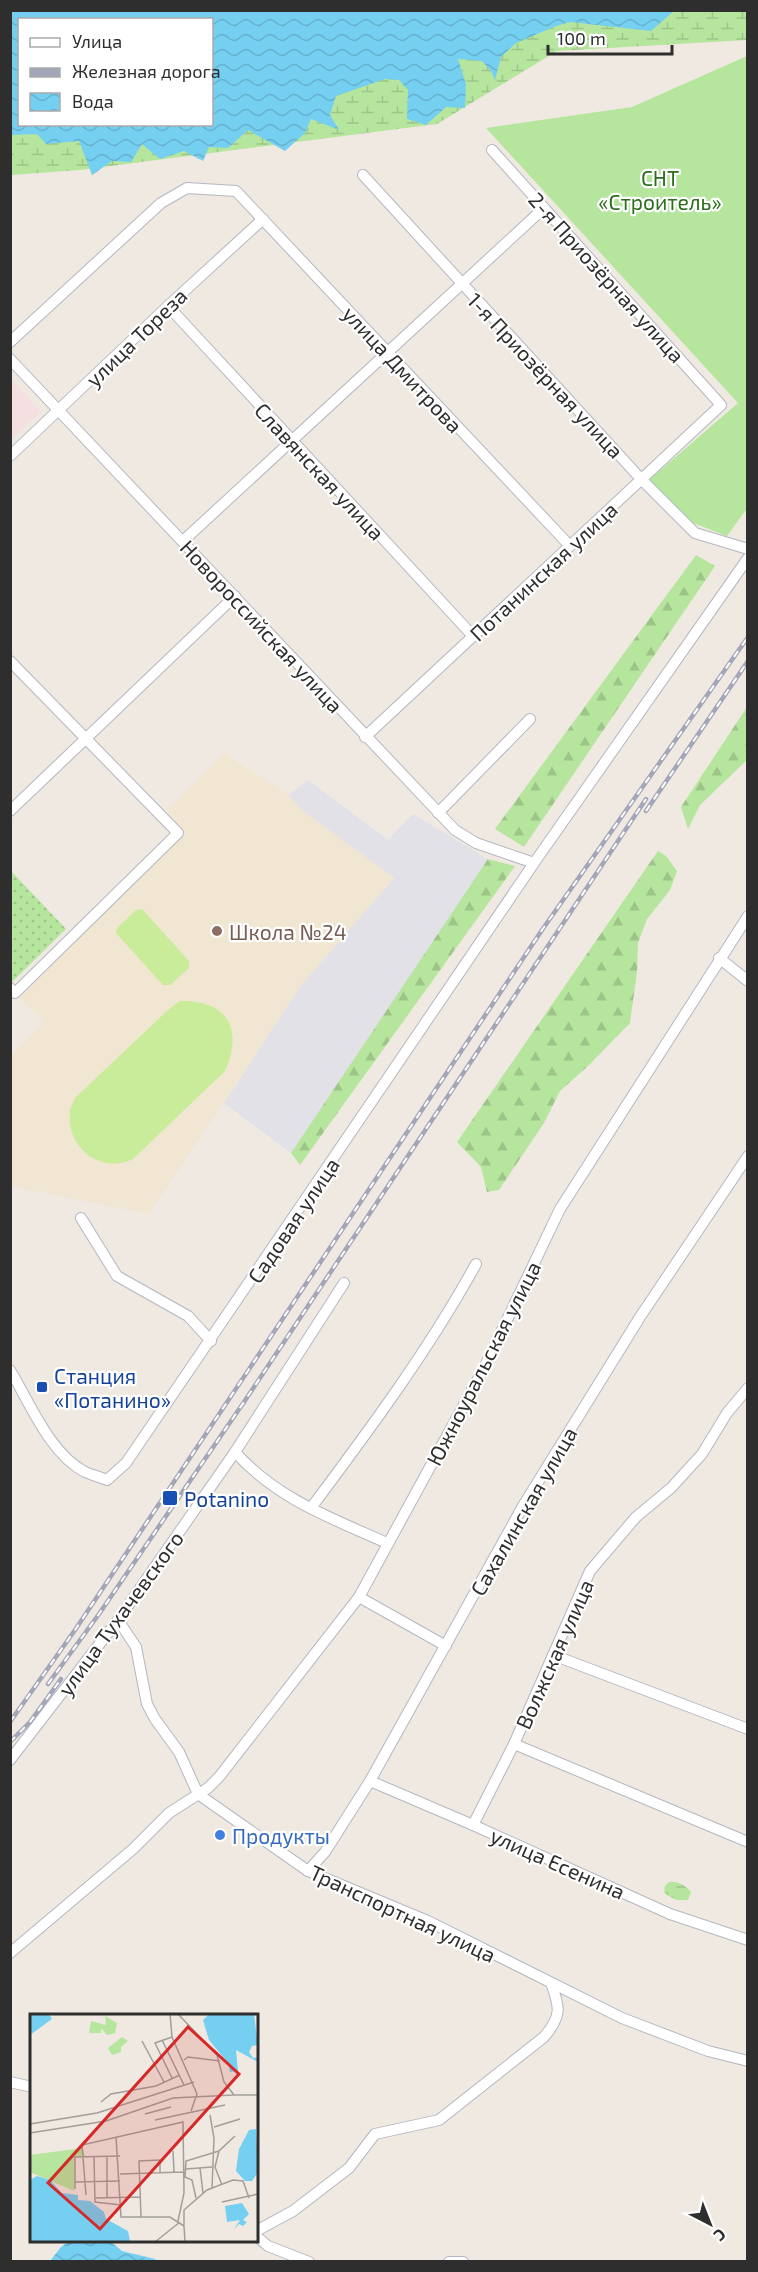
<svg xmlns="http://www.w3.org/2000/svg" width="758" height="2272" viewBox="0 0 758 2272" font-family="'Exo 2',sans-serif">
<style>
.industrial{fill:#e3e1e8}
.education{fill:#f0e6d1}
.medical{fill:#f5dfe0}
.grass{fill:#b6e59e}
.forest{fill:url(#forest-firs)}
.wetland{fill:url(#wetland-marsh);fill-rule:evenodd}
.park{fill:url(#park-dots)}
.pitch{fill:#c9ec9a}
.water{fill:url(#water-waves);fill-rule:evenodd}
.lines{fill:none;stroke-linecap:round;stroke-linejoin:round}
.minor-casing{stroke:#b4b7c1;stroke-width:12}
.minor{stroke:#fff;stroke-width:10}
.rail-casing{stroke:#a3a6b8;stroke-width:4.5}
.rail{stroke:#fff;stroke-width:2;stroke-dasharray:7;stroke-linecap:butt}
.education-dot{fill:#8d6e63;stroke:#fff;stroke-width:2}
.transit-dot{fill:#1a4fb4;stroke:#fff;stroke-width:2}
.shop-dot{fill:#3f7fe0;stroke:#fff;stroke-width:2}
.labels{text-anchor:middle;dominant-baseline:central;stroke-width:4.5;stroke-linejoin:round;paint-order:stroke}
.park-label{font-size:21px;fill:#2c6e1b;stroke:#fff}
.street-label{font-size:21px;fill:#2e2e2e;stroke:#fff}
.education-label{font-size:21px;fill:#785e54;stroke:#fff;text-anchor:start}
.transit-label{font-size:21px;fill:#164399;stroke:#fff;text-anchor:start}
.shop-label{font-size:21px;fill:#366cbe;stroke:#fff;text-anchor:start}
.inset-road{fill:none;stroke:#a29e99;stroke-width:1.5}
.view{fill:#d62828;fill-opacity:0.15;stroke:#d62828;stroke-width:3}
.inset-edge{fill:none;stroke:#2e2e2e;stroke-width:3}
</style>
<defs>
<pattern id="forest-firs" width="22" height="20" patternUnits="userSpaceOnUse" patternTransform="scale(1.5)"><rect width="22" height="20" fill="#b6e59e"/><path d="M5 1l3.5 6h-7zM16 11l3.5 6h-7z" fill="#9dc588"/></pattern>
<pattern id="wetland-marsh" width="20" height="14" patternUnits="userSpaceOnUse" patternTransform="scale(1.5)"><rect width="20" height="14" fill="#b6e59e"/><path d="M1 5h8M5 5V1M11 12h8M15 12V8" fill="none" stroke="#9dc588"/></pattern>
<pattern id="park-dots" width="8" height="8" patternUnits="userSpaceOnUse" patternTransform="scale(1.5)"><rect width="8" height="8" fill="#b6e59e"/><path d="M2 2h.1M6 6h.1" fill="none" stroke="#9dc588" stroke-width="1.8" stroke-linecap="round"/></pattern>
<pattern id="water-waves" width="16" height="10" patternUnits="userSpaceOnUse" patternTransform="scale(1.5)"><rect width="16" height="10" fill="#75cff0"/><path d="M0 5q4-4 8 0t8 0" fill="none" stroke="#66b2ce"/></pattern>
</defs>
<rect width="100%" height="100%" fill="#efe9e1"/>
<path class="industrial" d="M308,780L388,840L413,814L488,859L291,1153L224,1103L302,984L394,878L300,809L289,795Z"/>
<path class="education" d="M224,753L289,795L300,809L394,878L302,984L149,1214L11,1186V1055L45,1021L19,998L185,833L167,810Z"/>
<path class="medical" d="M11,379L41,411L11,440Z"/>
<path class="grass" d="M747,56L748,507L727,536L688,521L649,480L738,403L486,128L632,107Z"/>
<g class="forest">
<path d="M696,555L715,566L524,847L495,829Z"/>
<path d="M747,707V760L700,805L688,829L681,807Z"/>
<path d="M658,851L666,856L677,871L670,890L647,919L638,943L637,972L630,1023L588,1066L560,1091L544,1123L499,1190L487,1192L481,1167L457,1142Z"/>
<path d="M488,859L515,866L300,1165L291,1153Z"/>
</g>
<g class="wetland">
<path d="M11,11H747V40L557,51L437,124L80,170L11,175ZM20,20H212V124H20Z"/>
<path d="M669,1882C677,1881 685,1885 691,1892L688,1900H676L664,1893L665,1886Z"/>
</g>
<path class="park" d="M11,871L66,929L11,983L10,982Z"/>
<g class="pitch">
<path d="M142,909L189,961V968L170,985H163L116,933L117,928L136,910Z"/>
<path d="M180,1001C227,1000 244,1028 225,1071L133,1159C101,1175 65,1147 70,1111C70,1107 74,1102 75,1098L168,1010Z"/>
</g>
<g class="water">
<path d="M10,11L11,10L674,11L651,31L570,22L556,26L516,43L501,57L495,80L491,71L482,61L458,59L466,84L465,108L446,107L426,125L407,119L408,90L399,80L385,79L336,96L330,115L339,130L311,119L305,133L285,151L248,130L228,148L209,147L203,161L184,151L160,159L142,144L131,162L112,161L92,175L79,141L46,144L37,134L11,135ZM20,20H212V124H20Z"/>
<path d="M69,2241H110L122,2251L155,2259L157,2261H50L61,2247Z"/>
</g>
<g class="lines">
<g class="minor-casing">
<g id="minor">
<path d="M363,175L641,479L695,533L748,549"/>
<path d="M168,306L473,636"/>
<path d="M10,342L161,203L187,188L236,191L570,546"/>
<path d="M10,359L455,830L476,843L534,863"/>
<path d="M10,456L168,306L263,219"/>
<path d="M183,541L544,208"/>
<path d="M10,661L178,833L15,993L10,988"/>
<path d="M365,737L721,405L492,150"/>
<path d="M10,811L235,596"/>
<path d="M438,813L530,719"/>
<path d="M719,958L748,981"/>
<path d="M81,1218L117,1276L188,1316L211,1341"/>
<path d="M10,1370C30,1403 50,1454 85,1472C92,1475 100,1477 107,1480L126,1463L534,863L748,558"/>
<path d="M235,1452C277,1499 331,1518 387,1543"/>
<path d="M311,1508C370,1429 428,1351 476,1264"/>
<path d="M359,1597L446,1646"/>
<path d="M118,1620L136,1647L147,1704L155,1719L179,1752L198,1794"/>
<path d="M553,1655L748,1729"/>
<path d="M514,1744L748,1842"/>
<path d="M10,1760L118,1620L235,1452L344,1283"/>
<path d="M370,1781L473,1825L670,1914L748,1940"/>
<path d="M198,1794L308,1871L428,1921L622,2018L708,2051L748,2061"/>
<path d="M473,1825L514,1744L590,1571L636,1517L671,1488L702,1454L727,1413L748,1388"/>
<path d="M308,1871L325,1852L370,1781L523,1506L640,1317L748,1156"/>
<path d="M10,1953L133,1849L169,1813L208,1788L219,1777L359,1597L483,1370L560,1209L748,916"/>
<path d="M10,2082L32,2087"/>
<path d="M256,2231L293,2211L349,2168L375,2134L439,2120L544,2037C562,2016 560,2007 551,1983"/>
<path d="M256,2236L268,2246L309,2262"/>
<path d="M449,2262H463"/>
</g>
</g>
<use href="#minor" class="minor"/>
<g class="rail-casing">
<g id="rail">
<path d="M646,811L748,661"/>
<path d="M48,1684L99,1614L244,1402L646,799"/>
<path d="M10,1722L75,1630L542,930L748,637"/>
<path d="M10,1742L30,1722L61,1679"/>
</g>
</g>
<use href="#rail" class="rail"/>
</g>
<circle class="education-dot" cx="217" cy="931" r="6"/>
<g class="transit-dot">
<rect x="36" y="1381" width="12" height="12" rx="3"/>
<rect x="162" y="1490" width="16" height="16" rx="3"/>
</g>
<circle class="shop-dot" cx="220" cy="1835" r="6"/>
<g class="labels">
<g class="park-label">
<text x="660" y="177">СНТ<tspan x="660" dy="24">«Строитель»</tspan></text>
</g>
<g class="street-label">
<text transform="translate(607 277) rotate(48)">2-я Приозёрная улица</text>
<text transform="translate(136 337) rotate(-44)">улица Тореза</text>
<text transform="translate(403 369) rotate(47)">улица Дмитрова</text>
<text transform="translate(546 375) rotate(47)">1-я Приозёрная улица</text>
<text transform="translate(320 471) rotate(47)">Славянская улица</text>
<text transform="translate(543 571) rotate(-43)">Потанинская улица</text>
<text transform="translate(262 626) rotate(47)">Новороссийская улица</text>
<text transform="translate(293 1220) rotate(-56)">Садовая улица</text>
<text transform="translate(483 1363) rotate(-63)">Южноуральская улица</text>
<text transform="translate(523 1511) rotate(-60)">Сахалинская улица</text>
<text transform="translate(120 1613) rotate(-54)">улица Тухачевского</text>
<text transform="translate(554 1654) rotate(-66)">Волжская улица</text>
<text transform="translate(558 1863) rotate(24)">улица Есенина</text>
<text transform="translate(403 1913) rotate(25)">Транспортная улица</text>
</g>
<g class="education-label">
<text x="229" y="931">Школа №24</text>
</g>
<g class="transit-label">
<text x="54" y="1375">Станция<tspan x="54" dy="24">«Потанино»</tspan></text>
<text x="184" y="1498">Potanino</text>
</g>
<g class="shop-label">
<text x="232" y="1835">Продукты</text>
</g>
</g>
<g transform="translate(30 2014)">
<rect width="228" height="228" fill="#efe9e1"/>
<path d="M53,134L55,143L45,142L44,177L0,158V141Z" fill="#b6e59e"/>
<path d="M75,2L87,9L85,19L77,21L71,14V19H59L61,7L76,11ZM92,23L98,27L91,33V38L82,41L78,34Z" fill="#b6e59e"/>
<path d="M0,0H19L22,5L0,21ZM179,0H224L228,31L222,32L219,38L223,44L228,43V48L206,36L208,57L200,58L198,49L179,26L173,6ZM226,115L228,158L222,167H215L206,157L209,135L219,116ZM7,162L20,166L32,179L48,181V186L60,187L74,198L76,205L98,217L100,227L0,228V166ZM212,189L219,200L213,206L217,208L213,212L209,210L204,215L210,206L197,208L195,192Z" fill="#75cff0"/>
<path class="inset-road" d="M140,0L142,23L167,80L161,97M148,0L187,41L194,68L204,81H228M142,23L125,29L142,64M132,26L154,71M112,27L134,68M154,46L158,43L190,47M71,88L81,80L126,72L150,61M115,100L141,93M180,101L184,124L182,175M125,106L195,91M0,110L67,99L164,68M184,113L210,105M0,119L76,107L143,84L204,81M86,123L91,203H140L154,212L155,228M143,137L144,158M64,143L65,188L91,191M77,143V184M170,154L173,179M156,155L182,153M90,160L153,158M45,168L90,167M192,171L185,153L189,137L205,122M45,175V143L90,142M56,181L52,131L153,108L154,179L148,207M65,184L110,183M166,184L162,166L155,163L156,147L189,137M192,188L228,180M111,203L109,147L130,146V159M154,211V196L177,176L203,166L213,167L219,184M125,228L150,208"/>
<path class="view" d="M158,13L209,60L70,215L18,169Z"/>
<rect width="228" height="228" class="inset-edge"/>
</g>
<rect width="758" height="2272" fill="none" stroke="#2e2e2e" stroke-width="24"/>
<rect x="18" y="18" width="195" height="108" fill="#ffffff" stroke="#ababab" stroke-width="1.5"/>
<rect x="30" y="38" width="30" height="9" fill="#ffffff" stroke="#ababab" stroke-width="1.5"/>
<text x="72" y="48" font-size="18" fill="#2e2e2e">Улица</text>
<rect x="30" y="68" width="30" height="9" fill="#a3a6b8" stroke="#ababab" stroke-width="1.5"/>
<text x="72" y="78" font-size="18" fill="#2e2e2e">Железная дорога</text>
<rect x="30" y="93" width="30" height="18" fill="url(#water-waves)" stroke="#ababab" stroke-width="1.5"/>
<text x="72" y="108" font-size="18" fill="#2e2e2e">Вода</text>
<g transform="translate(710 2224) rotate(138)" stroke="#ffffff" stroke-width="4.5" paint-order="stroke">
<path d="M0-4.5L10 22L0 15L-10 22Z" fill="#2e2e2e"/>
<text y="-9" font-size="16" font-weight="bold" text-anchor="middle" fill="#2e2e2e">С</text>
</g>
<path d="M548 45v9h124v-9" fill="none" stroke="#2e2e2e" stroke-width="3"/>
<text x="557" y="45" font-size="18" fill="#2e2e2e" stroke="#ffffff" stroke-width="4.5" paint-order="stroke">100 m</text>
</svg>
